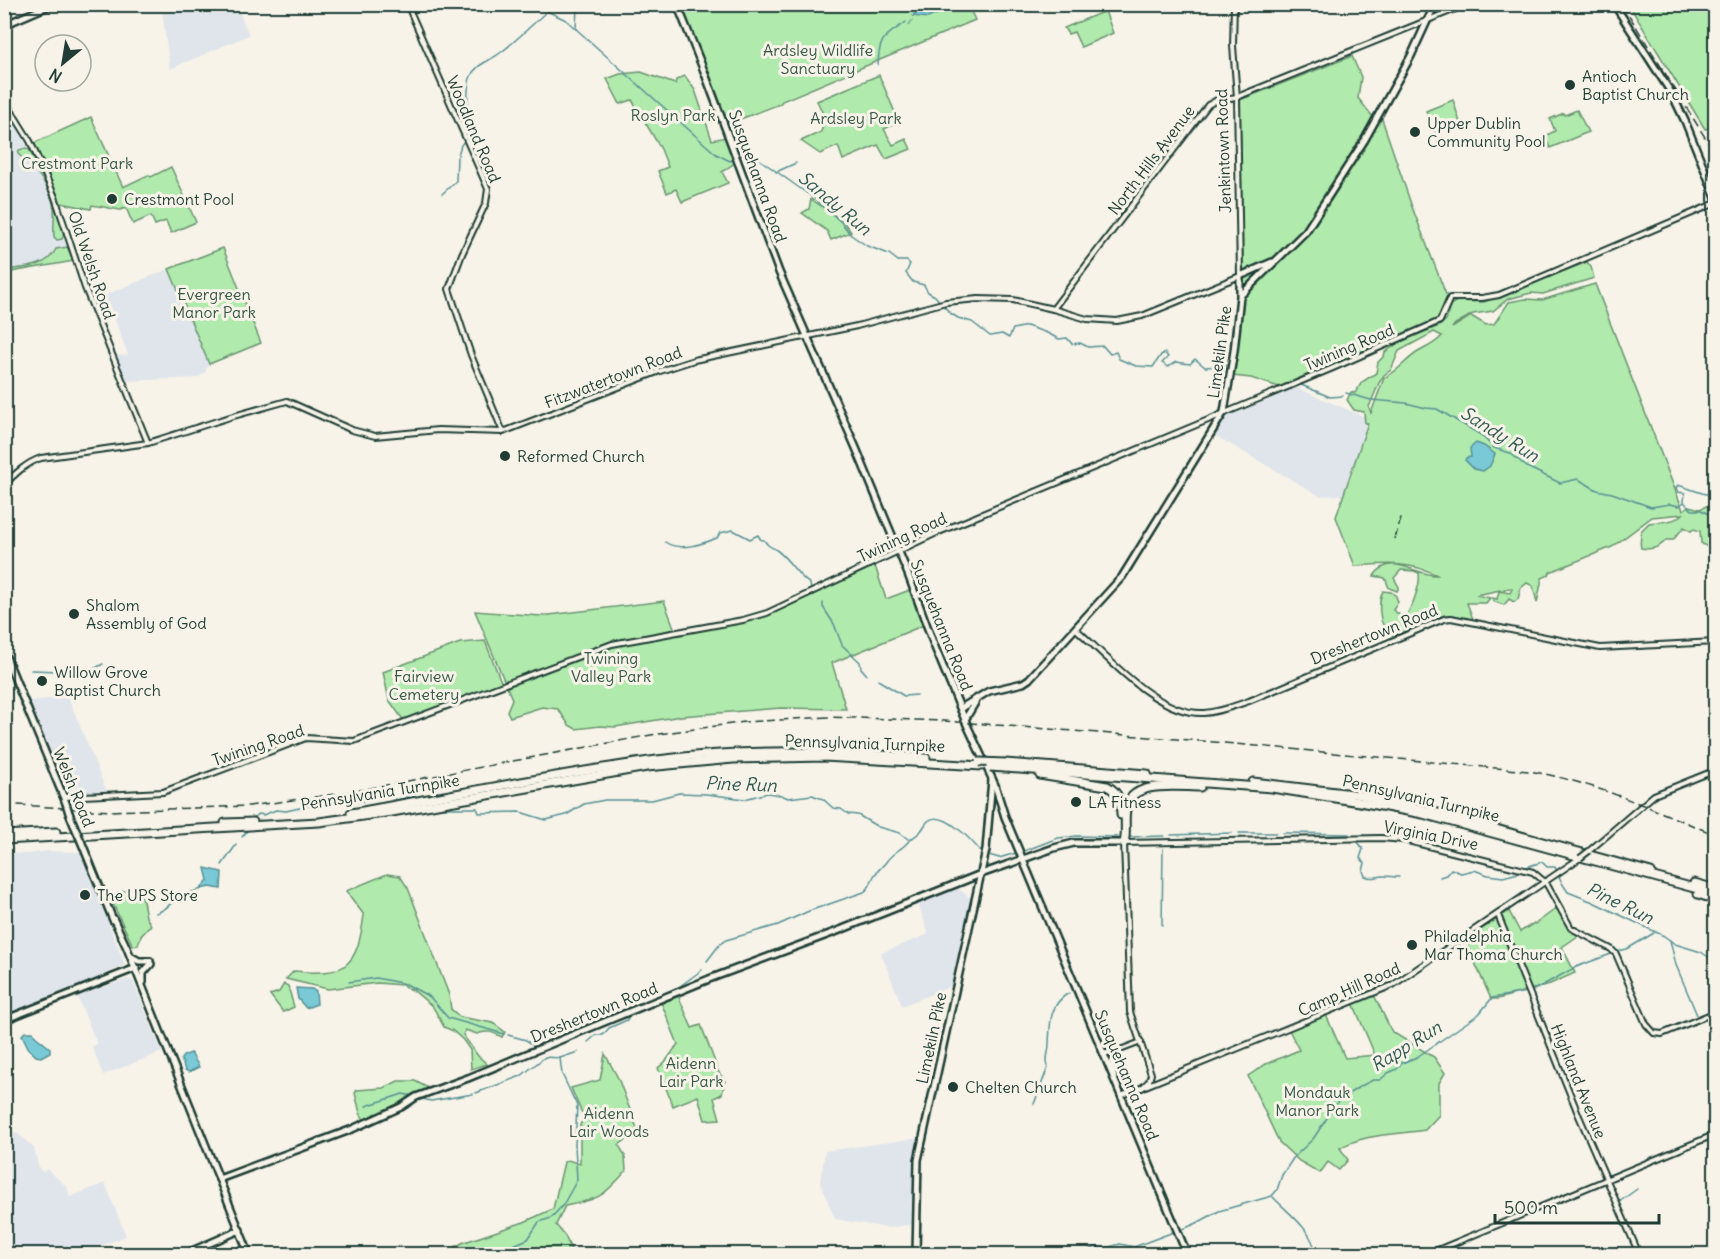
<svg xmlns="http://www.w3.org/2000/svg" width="1720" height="1259" viewBox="0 0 1720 1259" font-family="Delius,sans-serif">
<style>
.built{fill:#e0e5eb}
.green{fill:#b1eaad;stroke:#689470;stroke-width:1.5;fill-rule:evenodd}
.water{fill:#7ac9d6;stroke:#569195;stroke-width:1.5}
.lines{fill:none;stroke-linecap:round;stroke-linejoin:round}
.stream{stroke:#569195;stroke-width:1.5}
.minor-casing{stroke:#1f3d34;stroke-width:8}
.major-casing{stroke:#1f3d34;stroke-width:10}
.highway-casing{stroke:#1f3d34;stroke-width:11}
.minor{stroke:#f7f3e8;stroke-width:4}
.major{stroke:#f7f3e8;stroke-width:5}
.highway{stroke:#f7f3e8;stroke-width:7}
.rail{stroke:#1f3d34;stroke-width:1.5;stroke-dasharray:9 4.5;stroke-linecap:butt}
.minor-bridge-casing{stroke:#1f3d34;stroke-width:8;stroke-linecap:butt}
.major-bridge-casing{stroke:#1f3d34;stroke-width:10;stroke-linecap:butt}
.highway-bridge-casing{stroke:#1f3d34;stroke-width:11;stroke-linecap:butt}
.minor-bridge{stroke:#f7f3e8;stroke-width:4}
.major-bridge{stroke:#f7f3e8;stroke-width:5}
.highway-bridge{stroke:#f7f3e8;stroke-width:7}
.poi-dot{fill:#1f3d34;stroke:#f7f3e8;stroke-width:2}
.labels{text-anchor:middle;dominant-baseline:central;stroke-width:6;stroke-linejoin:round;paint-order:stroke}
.park-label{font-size:16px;fill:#355746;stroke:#f7f3e8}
.poi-label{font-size:16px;fill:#1f3d34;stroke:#f7f3e8;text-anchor:start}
.street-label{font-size:16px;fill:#1f3d34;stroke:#f7f3e8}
.water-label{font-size:18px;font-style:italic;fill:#315954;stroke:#f7f3e8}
</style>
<rect width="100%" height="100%" fill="#f7f3e8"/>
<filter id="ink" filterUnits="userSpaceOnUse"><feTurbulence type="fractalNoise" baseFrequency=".0167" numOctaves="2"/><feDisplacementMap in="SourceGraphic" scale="12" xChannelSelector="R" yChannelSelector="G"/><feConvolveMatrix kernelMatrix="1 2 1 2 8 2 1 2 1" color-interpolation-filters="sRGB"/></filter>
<g filter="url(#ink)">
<g class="built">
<path d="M161,5H236L249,35L170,69Z"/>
<path d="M4,105L30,151L52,197L73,262L5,273Z"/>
<path d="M169,269L209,364L205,373L197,378L125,381L114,356L128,355L109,304L95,308L92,300Z"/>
<path d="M1294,387L1370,419L1343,495L1320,496L1214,435L1227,414Z"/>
<path d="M68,697L107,792V794L65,792L29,701Z"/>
<path d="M48,851L80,852L125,965L84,984L5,1015V853L29,854Z"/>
<path d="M957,887L971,899L952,986L902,1006L881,953L927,935L928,932L917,901Z"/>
<path d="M128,979L133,981L162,1052L103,1075L92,1047L97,1044L77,996Z"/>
<path d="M16,1132L34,1148L39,1169L43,1172L47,1169L67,1187L70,1197L105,1183L126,1236L80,1254H16L5,1250L4,1137L7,1138Z"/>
<path d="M919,1138L916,1165L915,1224L888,1228L835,1219L820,1182L825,1151Z"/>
</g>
<g class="green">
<path d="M679,5H968L975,20L782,101L780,104L727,124Z"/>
<path d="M1629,5H1715V126L1705,129Z"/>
<path d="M1105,11L1113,33L1081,47L1074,32L1068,34L1064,28Z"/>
<path d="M1352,56L1361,77L1358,98L1373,117L1381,116L1412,207L1447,297L1439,318L1279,387L1251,378L1233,376L1243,270L1240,100Z"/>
<path d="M641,72L675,84L676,80L685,76L695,90L712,140L726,137L736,162L722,172L728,183L682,202L676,189L667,193L658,171L668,167L661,149L632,100L620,104L607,79L620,74Z"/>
<path d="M879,75L899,122L884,129L893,145L906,139L911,149L886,159L878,145L843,160L838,146L820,154L801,141L821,132L825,118L817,101Z"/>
<path d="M1453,100L1460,122L1434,133L1426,111Z"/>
<path d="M1577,110L1588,132L1550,148L1545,136L1555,131L1550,119L1564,113L1565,115Z"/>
<path d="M91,117L123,187L148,175L151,177L171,167L196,222L171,233L166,221L155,225L151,216L133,224L126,208L120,210L92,205L91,209L61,203L34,143Z"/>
<path d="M26,148L30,151C38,168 71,226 62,239L57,240L54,237C53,227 55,218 54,208C50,185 35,168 18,154L19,150Z"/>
<path d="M811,199L844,222L851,232L831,240L827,231L802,213L809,209Z"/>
<path d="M67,247L74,261L5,273V270C24,267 46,269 56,249Z"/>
<path d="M223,248L261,343L209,364L169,269Z"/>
<path d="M1587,262L1591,267L1594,278L1543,294L1531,293L1508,299L1493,311L1473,314L1455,324L1452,328L1471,316L1486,325L1494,324L1509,302L1525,299L1542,300L1595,284L1683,510L1689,506L1700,509L1715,502V552L1701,543L1700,531L1694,529L1691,531L1684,527L1673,540H1666C1660,548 1651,550 1641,548C1639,541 1642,537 1641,531L1649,523C1660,521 1674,523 1683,514L1652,517L1612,547L1550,572L1549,575L1542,578L1537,603L1533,586L1527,583L1521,588L1518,599L1514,602L1509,599L1504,605L1493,601L1492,598L1497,599L1499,591L1510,593L1512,589L1510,588L1476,595L1490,598L1486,603H1467L1473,619C1464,619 1455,613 1445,615C1426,620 1410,632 1390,636C1379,625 1377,604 1383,591L1391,592L1396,596L1398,602L1393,610L1404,618C1412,609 1421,584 1419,573L1414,571L1401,570L1394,578L1399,587L1397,591L1389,588L1385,578L1374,576C1391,551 1416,576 1437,575C1410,561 1384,564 1355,566L1336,517L1368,423H1365L1364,412L1354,410L1347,400L1351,392L1355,393L1362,382L1376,373L1378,362L1384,356L1385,352L1400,342L1439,326L1447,319L1450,305L1457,301L1484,302ZM1434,332L1442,336C1435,344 1427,347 1418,352C1405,360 1399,371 1384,378L1371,413L1369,407L1379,383L1384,375L1391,370L1399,351Z"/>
<path d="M875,566L886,599L910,590L924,625L832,663L846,709L781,708L681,716L615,727L600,726L576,729L569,725L558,709L542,707L510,717L507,711L512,699L475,611L541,616L664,601L676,633L768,615Z"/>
<path d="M485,641L502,684L404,721L389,700L383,672L460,643Z"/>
<path d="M387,874L400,876L408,888L449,995L451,1009L460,1017L493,1023L505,1032L502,1037C492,1032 487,1030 477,1034L465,1030L463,1035L478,1056L487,1064L471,1069L470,1050L463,1040L453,1031L444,1027L433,1007L414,991L402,985L377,983L328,989L286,979L294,971C346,976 357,968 364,915L346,891Z"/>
<path d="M141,890L146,917L151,925L141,936L138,945L133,946L112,902L123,891Z"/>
<path d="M1557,908L1570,929L1578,936L1562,947L1575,973L1550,984L1498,999H1491L1465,940L1509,911L1520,932L1534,923L1535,924Z"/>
<path d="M284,984L288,986L294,1007L283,1012L270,995L279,992Z"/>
<path d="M678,995L692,1028L701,1025L719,1073L725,1081L722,1094L714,1098L720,1119L705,1120L698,1096L673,1106L658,1068L666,1061L678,1044L661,1002Z"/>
<path d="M1374,995L1392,1032L1434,1057L1445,1073L1439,1083V1115L1425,1130C1397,1135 1365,1133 1340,1148L1348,1160L1339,1170L1328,1162L1320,1173L1299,1161L1279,1142L1248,1076L1266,1064L1299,1050L1289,1030L1326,1015L1345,1058L1375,1055L1353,1003Z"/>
<path d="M605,1054L618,1078L638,1131L619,1145L625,1156L626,1171C603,1197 600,1199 565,1206L556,1225L565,1236L573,1254H443L462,1243L524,1222L553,1209L564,1162L568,1160L580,1164V1125L584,1118L571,1088L600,1080Z"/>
<path d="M398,1081H415L430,1089L364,1120L360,1113L355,1093L357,1090L384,1088Z"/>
</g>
<g class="water">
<path d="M923,5H936L937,14L928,18L913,16Z"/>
<path d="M1476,443L1484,446L1495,454L1490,466L1483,471L1474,469L1465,460L1466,458L1471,457L1470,448Z"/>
<path d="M205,868L222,872L221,889L210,887L200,889L208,880Z"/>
<path d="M296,988L312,989L316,992L317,1004L306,1008L298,999Z"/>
<path d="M25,1032H33L35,1036L50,1048V1052L41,1057L36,1056L29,1049L22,1035Z"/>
<path d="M191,1053L199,1067L189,1072L185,1070L181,1059L183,1056Z"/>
</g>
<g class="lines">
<g class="stream">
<path d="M532,4L566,20L716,154L730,161L735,159"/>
<path d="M1712,4L1716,6"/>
<path d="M909,25L912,21"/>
<path d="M576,29L577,6"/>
<path d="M878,65C879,36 885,37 906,22"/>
<path d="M458,155L461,145L472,132C469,120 465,88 471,76C476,64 490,61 500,53C516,41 531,26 546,12"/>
<path d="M739,156L752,154L756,157L815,199L841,222L851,235L867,246L889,254L898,261H907L910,264L906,273L913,282L924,285L928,292L935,296L950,313L958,318L972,322L990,336L1002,334L1009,338L1013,329L1027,326L1047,333L1059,339L1067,338L1072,344L1080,343L1088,347L1103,346L1110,354L1116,352L1119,359L1136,366L1153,367L1161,355L1165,353L1168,357L1162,363L1168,367L1176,362L1190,364L1195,359L1205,367L1230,365"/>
<path d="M776,172L796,163"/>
<path d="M442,194L456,181L457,157"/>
<path d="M1299,384L1330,397L1343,396"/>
<path d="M1346,393L1371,400L1406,403L1426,408L1437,409L1481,435L1494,448L1510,453L1527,467L1560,483L1578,479L1597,490L1612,493L1651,507L1670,504L1679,506L1684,502"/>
<path d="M1684,501L1685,493L1678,492L1676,488L1678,485L1705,494L1716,493"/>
<path d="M1684,502L1692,510H1701L1716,518"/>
<path d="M665,542C680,552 702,544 717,538L720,533L733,530L750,539L758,535L761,540H764C768,546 769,546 775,549C789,558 796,575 810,584L811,590"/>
<path d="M823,603V607L834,624L842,645L860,662L861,668L867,675"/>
<path d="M31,670L88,672L103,664"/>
<path d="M878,680L904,696L917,695"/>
<path d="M431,795L435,791L440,794"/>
<path d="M442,808H477L479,813L520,812L546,820L566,815L584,804L605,800H652L679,793L706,794L745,799L767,793L781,795L788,798L812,795L823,799L833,808L841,809L848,814L858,815L878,827L900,833L908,839"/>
<path d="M254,817L259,814L263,815L276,810L286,811L313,805L354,800L358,802L386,796L397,800L409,796L417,797"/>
<path d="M1239,833H1276"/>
<path d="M1283,833L1349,834"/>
<path d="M1171,835L1232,833"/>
<path d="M242,837L247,831"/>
<path d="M1129,837L1164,836"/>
<path d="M1358,842L1363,849L1360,858L1365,863L1363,871L1365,876C1373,880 1376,876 1384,876C1389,876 1393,877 1399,877"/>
<path d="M1024,851L1058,838L1077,836L1118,837"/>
<path d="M989,855L999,858L1016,853"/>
<path d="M222,865L236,845"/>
<path d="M1526,867L1542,862L1547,867H1555L1562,883L1568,892L1593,902L1664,936L1675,944L1701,952L1716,962"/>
<path d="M1440,877L1446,875L1451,869L1461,873L1474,870L1488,875L1503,877L1518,873"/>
<path d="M156,913C168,909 168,905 177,898C184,893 193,892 202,889"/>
<path d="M1162,925L1163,848"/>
<path d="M1670,940L1676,965L1697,1015"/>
<path d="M1618,951L1627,949L1654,933"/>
<path d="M707,961L720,944L726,940L778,925L809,911L864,892C871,887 870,883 874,876C877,871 882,867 886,862C891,854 900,850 906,844C911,838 915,837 920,832C923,829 925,824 928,821C944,809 973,842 981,852"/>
<path d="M349,982L376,978L406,984L430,997L448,1018L504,1034"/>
<path d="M635,1007L676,989L702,970"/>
<path d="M508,1035L526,1040L534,1046"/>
<path d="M588,1042L596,1035H603L609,1028L627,1020L630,1014"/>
<path d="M476,1093L521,1076L545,1057L560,1058L578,1052"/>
<path d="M418,1098L431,1101L473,1094"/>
<path d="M1034,1104L1048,1067C1045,1058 1049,1053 1049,1044C1050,1024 1049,1004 1069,993"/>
<path d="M366,1106L403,1094L413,1096"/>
<path d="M1273,1197C1288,1213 1313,1230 1316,1254"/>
<path d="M1619,1202L1637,1189"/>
<path d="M1181,1230L1197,1223L1219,1211L1272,1196L1277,1190L1282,1175L1294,1157L1313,1139L1339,1100L1359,1087L1373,1080H1380L1388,1073L1397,1069L1402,1063L1417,1057L1479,1014L1492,998L1532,991L1576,967L1611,954"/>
<path d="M508,1254L511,1246L528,1239L539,1222L551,1218L563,1205L577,1180L575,1145L577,1106L562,1074L560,1058"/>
<path d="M1079,1254L1096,1247L1106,1248L1120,1244L1134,1247L1176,1231"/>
<path d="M1133,1254L1135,1247"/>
</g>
<g class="minor-casing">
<g id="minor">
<path d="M407,4L488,189L486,203L462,254L449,289L471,355L503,432"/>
<path d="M4,99L30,141L55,197L85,288L148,443"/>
<path d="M1053,309L1208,105L1217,100L1237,97L1468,4"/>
<path d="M4,485C15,474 26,463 41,458L148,443L230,417L287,401L352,430L375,436L438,430L503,432L660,371L694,360L857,326L946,302L978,299L1013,300L1053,309L1087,319L1117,321L1142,316L1240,276L1237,97L1233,46L1234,4"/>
<path d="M1076,629C1110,659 1157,715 1204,713C1220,712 1234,706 1249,701L1444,619L1451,618L1600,648L1716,642"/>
<path d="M64,797L163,792L306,738L354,741L612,644L743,620L767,613L939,532L1333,368L1440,321L1450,298H1482L1499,295L1716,203"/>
<path d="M1589,851L1654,795L1716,770"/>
<path d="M1498,915L1579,1116L1639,1254"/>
<path d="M1103,1054L1120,1050L1141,1042"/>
<path d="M1114,1076L1112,1062L1117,1052"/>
<path d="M1142,1088L1149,1081L1151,1074L1130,1012L1124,843L1381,838L1404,840L1533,872L1546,883L1571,928L1611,949L1616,954L1646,1024L1654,1033L1662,1034L1716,1012"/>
<path d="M1121,1096L1393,985L1580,858"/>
<path d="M1428,1254L1716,1134"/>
</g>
</g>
<g class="major-casing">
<g id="major">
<path d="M677,4L704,71L779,272L856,448L908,574L934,645L968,727L995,785L1005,817L1187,1254"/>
<path d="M1614,4L1672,94L1685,121L1716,198"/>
<path d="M4,25L53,4"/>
<path d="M1241,295L1306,231L1364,141L1411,56L1435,4"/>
<path d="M4,652L66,803"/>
<path d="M961,708L989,691L1023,683L1029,679L1122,577L1224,412L1234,351L1240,296V276L1272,262"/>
<path d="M966,718L976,701"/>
<path d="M69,813L74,825"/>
<path d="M81,841L113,920"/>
<path d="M113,918L127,948L249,1254"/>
<path d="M132,957L139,961H150"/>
<path d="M143,982V973L151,964"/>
<path d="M4,1020L136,968"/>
<path d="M219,1179L350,1130L401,1107L416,1097L468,1078L709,979L835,932L981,874L1054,848L1074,843H1124"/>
<path d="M185,1254L240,1230"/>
<path d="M916,1254L918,1160L986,850L992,779"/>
</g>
</g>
<g class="highway-casing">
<g id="highway">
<path d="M1005,763L1147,774"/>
<path d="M1005,768L1272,788L1360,802L1423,814L1716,894"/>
<path d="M1040,775L1107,786C1119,792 1121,802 1121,815"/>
<path d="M1253,782L1361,795L1431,811L1651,872"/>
<path d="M351,813C453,795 554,774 657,760C746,748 837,751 926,758"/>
<path d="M225,823L253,822"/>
<path d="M4,835L56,832"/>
<path d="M4,840L319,822L392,812L647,767L733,759L824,757L982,766"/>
<path d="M1124,843C1127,832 1124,821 1126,810C1129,779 1178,787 1200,787"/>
<path d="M1694,883L1716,889"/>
<path d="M1698,894L1716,900"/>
</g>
</g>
<use href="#minor" class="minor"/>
<use href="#major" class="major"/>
<use href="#highway" class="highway"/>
<g class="rail">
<path d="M1622,4L1716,155"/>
<path d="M1395,539L1402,514"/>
<path d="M4,804L110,811L249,806L344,793L651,735L745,722L828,717L945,721L1214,742L1529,771C1594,782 1655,810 1716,835"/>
</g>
<g class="minor-bridge-casing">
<path id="minor-bridge" d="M1580,858L1589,851"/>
</g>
<g class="major-bridge-casing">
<g id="major-bridge">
<path d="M66,803L69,813"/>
<path d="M74,825L81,841"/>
</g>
</g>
<g class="highway-bridge-casing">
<g id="highway-bridge">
<path d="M979,762L1005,763"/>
<path d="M990,767L1005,768"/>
</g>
</g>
<use href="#minor-bridge" class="minor-bridge"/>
<use href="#major-bridge" class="major-bridge"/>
<use href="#highway-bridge" class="highway-bridge"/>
</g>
</g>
<g class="poi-dot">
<circle cx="1570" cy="85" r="6"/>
<circle cx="1415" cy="132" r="6"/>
<circle cx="112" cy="199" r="6"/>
<circle cx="505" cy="456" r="6"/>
<circle cx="74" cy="614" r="6"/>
<circle cx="42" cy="681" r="6"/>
<circle cx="1076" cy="802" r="6"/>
<circle cx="85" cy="895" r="6"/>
<circle cx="1412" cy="945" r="6"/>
<circle cx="953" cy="1087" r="6"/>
</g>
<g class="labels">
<g class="park-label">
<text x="818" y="50">Ardsley Wildlife<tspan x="818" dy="18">Sanctuary</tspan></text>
<text x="673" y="115">Roslyn Park</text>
<text x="856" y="118">Ardsley Park</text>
<text x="77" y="163">Crestmont Park</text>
<text x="214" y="294">Evergreen<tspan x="214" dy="18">Manor Park</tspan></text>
<text x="611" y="658">Twining<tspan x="611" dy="18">Valley Park</tspan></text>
<text x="424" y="676">Fairview<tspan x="424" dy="18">Cemetery</tspan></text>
<text x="691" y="1063">Aidenn<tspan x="691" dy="18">Lair Park</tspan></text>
<text x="1317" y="1092">Mondauk<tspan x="1317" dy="18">Manor Park</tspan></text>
<text x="609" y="1113">Aidenn<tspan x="609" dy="18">Lair Woods</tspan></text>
</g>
<g class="poi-label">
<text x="1582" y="76">Antioch<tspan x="1582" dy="18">Baptist Church</tspan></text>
<text x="1427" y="123">Upper Dublin<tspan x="1427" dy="18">Community Pool</tspan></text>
<text x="124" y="199">Crestmont Pool</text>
<text x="517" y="456">Reformed Church</text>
<text x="86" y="605">Shalom<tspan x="86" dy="18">Assembly of God</tspan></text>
<text x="54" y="672">Willow Grove<tspan x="54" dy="18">Baptist Church</tspan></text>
<text x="1088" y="802">LA Fitness</text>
<text x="97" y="895">The UPS Store</text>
<text x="1424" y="936">Philadelphia<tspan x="1424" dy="18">Mar Thoma Church</tspan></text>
<text x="965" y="1087">Chelten Church</text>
</g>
<g class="street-label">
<text transform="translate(474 129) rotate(67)">Woodland Road</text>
<text transform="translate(1223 151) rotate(-92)">Jenkintown Road</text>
<text transform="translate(1151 160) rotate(-53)">North Hills Avenue</text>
<text transform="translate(758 176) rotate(70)">Susquehanna Road</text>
<text transform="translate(92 265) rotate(71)">Old Welsh Road</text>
<text transform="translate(1349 347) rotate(-23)">Twining Road</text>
<text transform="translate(1219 352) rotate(-82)">Limekiln Pike</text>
<text transform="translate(613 377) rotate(-21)">Fitzwatertown Road</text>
<text transform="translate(902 537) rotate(-25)">Twining Road</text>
<text transform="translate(942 625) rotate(68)">Susquehanna Road</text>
<text transform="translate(1374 634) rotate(-22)">Dreshertown Road</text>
<text transform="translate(865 743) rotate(2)">Pennsylvania Turnpike</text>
<text transform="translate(258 745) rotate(-19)">Twining Road</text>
<text transform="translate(74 787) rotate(68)">Welsh Road</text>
<text transform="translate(380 792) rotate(-9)">Pennsylvania Turnpike</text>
<text transform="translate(1421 798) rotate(13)">Pennsylvania Turnpike</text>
<text transform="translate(1431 835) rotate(11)">Virginia Drive</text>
<text transform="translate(1349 989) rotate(-24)">Camp Hill Road</text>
<text transform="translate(594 1012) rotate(-22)">Dreshertown Road</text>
<text transform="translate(931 1038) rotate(-78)">Limekiln Pike</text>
<text transform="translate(1127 1075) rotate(67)">Susquehanna Road</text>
<text transform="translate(1579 1081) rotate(68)">Highland Avenue</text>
</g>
<g class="water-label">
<text transform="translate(835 203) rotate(40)">Sandy Run</text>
<text transform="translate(1500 434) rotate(32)">Sandy Run</text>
<text transform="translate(741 784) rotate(2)">Pine Run</text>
<text transform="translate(1620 903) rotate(26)">Pine Run</text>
<text transform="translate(1406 1046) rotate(-32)">Rapp Run</text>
</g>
</g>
<rect width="1720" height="1259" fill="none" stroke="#f7f3e8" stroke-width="24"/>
<rect x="12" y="12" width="1696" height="1235" fill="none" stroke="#1f3d34" stroke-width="2" filter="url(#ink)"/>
<g transform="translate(63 63) rotate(210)"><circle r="28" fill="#f7f3e8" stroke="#a1aaa0" stroke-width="1.5"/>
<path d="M0-4.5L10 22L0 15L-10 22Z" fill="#1f3d34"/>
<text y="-9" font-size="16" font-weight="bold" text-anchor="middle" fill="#1f3d34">N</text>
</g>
<path d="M1495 1214v9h164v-9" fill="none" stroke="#1f3d34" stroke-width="3"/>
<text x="1504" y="1214" font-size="18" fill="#1f3d34" stroke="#f7f3e8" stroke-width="4.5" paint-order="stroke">500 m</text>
</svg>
